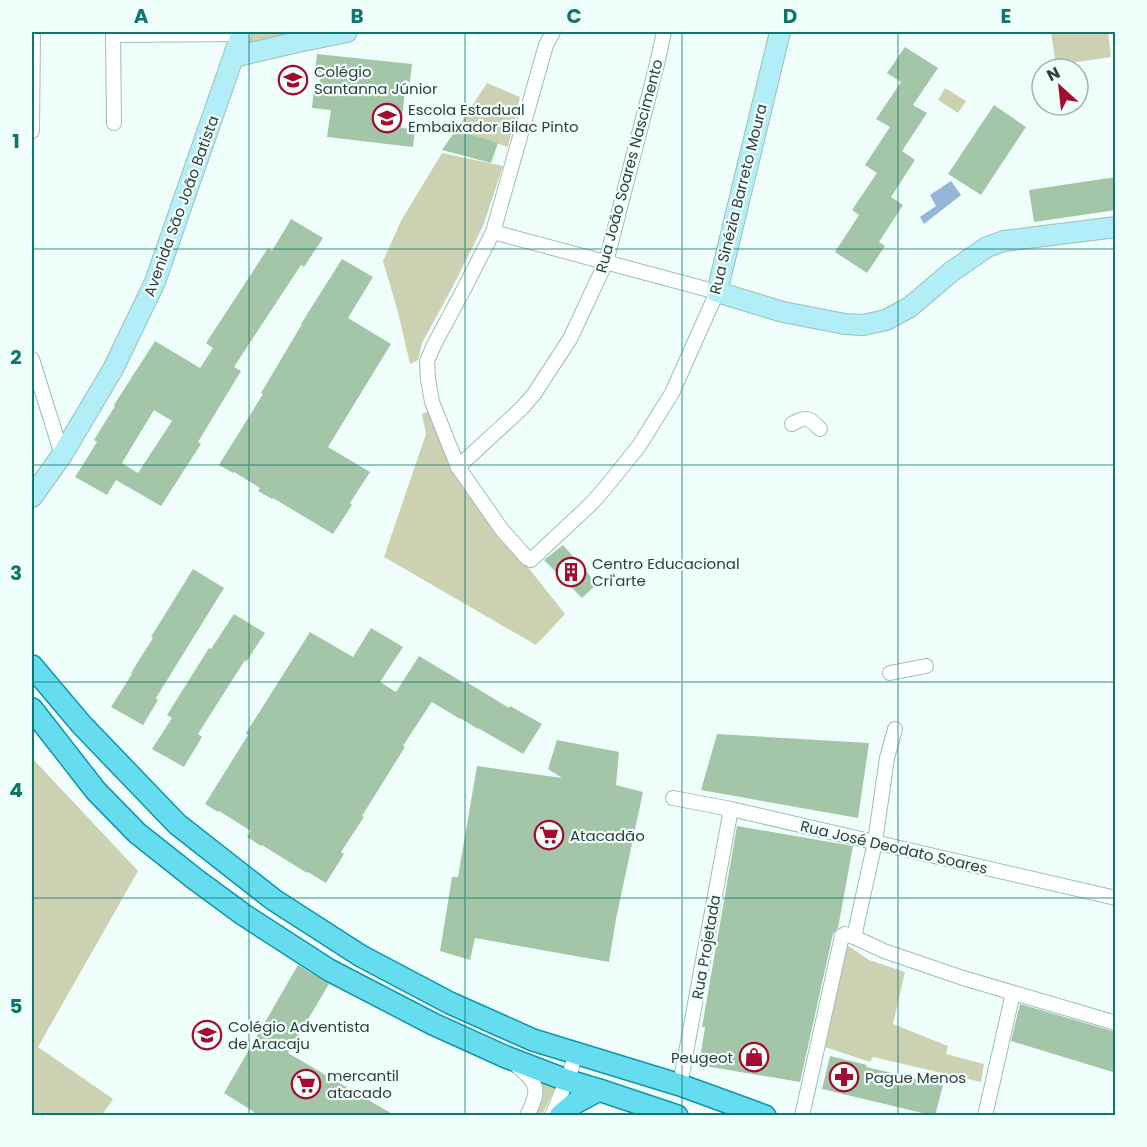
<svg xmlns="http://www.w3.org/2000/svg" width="1147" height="1147" viewBox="0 0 1147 1147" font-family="Poppins,sans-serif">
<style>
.green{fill:#cbd1b1}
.water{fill:#95b6d6}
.building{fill:#a2c6a7;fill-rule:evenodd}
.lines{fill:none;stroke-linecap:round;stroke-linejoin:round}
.street-casing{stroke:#9cbfb8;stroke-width:16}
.secondary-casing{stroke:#9cbfb8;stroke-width:22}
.primary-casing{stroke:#1196a9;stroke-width:24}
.street{stroke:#fff;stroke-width:14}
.secondary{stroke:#b2eef7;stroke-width:20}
.primary{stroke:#66dcef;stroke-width:21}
.grid{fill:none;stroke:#0f766e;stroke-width:1.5;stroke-opacity:0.55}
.labels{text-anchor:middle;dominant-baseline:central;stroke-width:4.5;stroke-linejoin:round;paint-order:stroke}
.poi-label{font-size:15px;fill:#313f3c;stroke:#effefb;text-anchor:start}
.street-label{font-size:15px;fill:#313f3c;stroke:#effefb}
.neatline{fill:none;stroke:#0f766e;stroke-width:2}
.grid-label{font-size:20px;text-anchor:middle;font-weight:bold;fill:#0f766e}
</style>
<rect width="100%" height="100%" fill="#effefb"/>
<g class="green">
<path d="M248,32H303L242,49Z"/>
<path d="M1051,32H1108L1111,57L1056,65Z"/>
<path d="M487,83L520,97L508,147L456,130Z"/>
<path d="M945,88L966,101L958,113L938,100Z"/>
<path d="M442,153L503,166L483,226L452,288L422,343L418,360L410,364L398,312L383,261L401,221Z"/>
<path d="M429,411L442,444L459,480L565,614L536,645L384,557L426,434L422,414Z"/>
<path d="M32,758L138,871L38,1047L113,1099L102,1115H32Z"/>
<path d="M844,943L869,960L905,972L893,1024L948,1046L946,1054L984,1064L981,1082L873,1057L870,1062L825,1047Z"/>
<path d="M537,1079L556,1086L542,1115L530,1116Z"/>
</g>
<path class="water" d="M951,181L961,195L924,224L920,217L936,206L930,195Z"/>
<g class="building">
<path d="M905,47L938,68L913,105L927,113L902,151L915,160L891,197L903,205L879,242L885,246L867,273L835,252L859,215L852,210L877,173L865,165L890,127L876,119L901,82L887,73Z"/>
<path d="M317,54L412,64L410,82H406L401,128L415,129L413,147L327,137L331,110L312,108L314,90H319L321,72L315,71Z"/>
<path d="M994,105L1026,127L981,195L948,174Z"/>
<path d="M456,130L498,143L491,163L442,150Z"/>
<path d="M1116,177V210L1034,222L1029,190Z"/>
<path d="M291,219L323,238L304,267L301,265L234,367L241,371L198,442L201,444L161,506L116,480L107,495L75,477L97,442L94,440L115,406L114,405L155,341L200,368L213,348L206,343L268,248L272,251ZM154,410L172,421L138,473L122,463Z"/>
<path d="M342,259L373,277L348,318L391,344L328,447L370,472L350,503L352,505L333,534L273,498L272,499L258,491L260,488L234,472L233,473L219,465L263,394L261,393L302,324H301Z"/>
<path d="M563,545L597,584L582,598L544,560Z"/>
<path d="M193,569L224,588L156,698L158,700L143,725L111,707L132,674L131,673L153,638L151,637Z"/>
<path d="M234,614L265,633L246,662L245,660L198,734L202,737L184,767L152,749L172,718L167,715L209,648L211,649Z"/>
<path d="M371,628L403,647L380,682L396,692L419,656L464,683L465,681L509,708L510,706L542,724L523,754L478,728V729L460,718V719L432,702L431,703L403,746L405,747L362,816L364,817L341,852L344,854L326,883L308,872L307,873L262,845L261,846L247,837L251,831L219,811L218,812L205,804L248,735L246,733L310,632L353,657Z"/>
<path d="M717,734L869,743L858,818L701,790Z"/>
<path d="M557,740L619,752L616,785L643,792L616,919L609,962L475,938L470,960L440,951L452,877H458L477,766L562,778L548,769Z"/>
<path d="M737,826L853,846L838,928L833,934L800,1082L699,1065L705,1027H702Z"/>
<path d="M298,965L329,984L288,1053L396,1116H252L254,1112L224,1093Z"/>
<path d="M1020,1004L1116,1032V1073L1011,1041Z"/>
<path d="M830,1056L867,1065L866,1067L943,1085L935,1116L822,1089Z"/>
</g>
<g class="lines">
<g class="street-casing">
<g id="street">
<path d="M113,32L114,123"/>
<path d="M113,35L242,34"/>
<path d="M32,131L33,32"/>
<path d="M493,232L717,292L672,393L639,446L606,487L591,504L531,560L527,558L502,530L458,467L432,402L428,379L427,361L434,345L465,287L493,232L546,45L553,32"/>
<path d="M32,359L62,455"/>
<path d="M792,424C805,416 809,417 820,429"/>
<path d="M458,467L522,408L534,394L570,339L606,262L657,64L664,32"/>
<path d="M890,673L926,666"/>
<path d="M895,729L887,758L875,842L854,937L884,951L963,978L1116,1023"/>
<path d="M673,798L731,809L1116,898"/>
<path d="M517,1066C539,1084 540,1090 527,1116"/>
<path d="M680,1085L731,809"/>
<path d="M552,1116L572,1067L575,1052"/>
<path d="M802,1116L842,936L845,934L854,937"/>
<path d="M985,1116L1013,993"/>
</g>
</g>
<g class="secondary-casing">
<g id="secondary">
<path d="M780,32L717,292L783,312L845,324L863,325L886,320L910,307L951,272L987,247L1004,241L1116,227"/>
<path d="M234,57L293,43L347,32"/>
<path d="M32,497L62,455L113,369L155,282L242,32"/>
</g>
</g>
<g class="primary-casing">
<g id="primary">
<path d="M32,666L81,724L177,824L274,900L361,956L450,1003L533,1040L680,1085L765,1116"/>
<path d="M32,709L96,791L137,833L195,879L244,915L329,970L433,1024L506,1057L566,1080L599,1090L677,1116"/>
<path d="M560,1116L575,1103L599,1090"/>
</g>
</g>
<use href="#street" class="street"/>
<use href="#secondary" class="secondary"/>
<use href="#primary" class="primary"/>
</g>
<path class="grid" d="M249,32V1116M465,32V1116M682,32V1116M898,32V1116M32,249H1116M32,465H1116M32,682H1116M32,898H1116"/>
<defs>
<g id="school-ring" transform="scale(1.5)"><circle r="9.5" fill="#effefb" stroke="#a50a30" stroke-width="1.5"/><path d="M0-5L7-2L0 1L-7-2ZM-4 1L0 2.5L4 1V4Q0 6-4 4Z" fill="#a50a30"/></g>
<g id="building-ring" transform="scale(1.5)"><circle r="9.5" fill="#effefb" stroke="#a50a30" stroke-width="1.5"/><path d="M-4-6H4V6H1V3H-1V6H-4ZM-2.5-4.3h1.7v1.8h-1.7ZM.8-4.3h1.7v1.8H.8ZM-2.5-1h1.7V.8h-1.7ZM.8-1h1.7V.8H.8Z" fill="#a50a30"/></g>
<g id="supermarket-ring" transform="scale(1.5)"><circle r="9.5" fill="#effefb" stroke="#a50a30" stroke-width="1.5"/><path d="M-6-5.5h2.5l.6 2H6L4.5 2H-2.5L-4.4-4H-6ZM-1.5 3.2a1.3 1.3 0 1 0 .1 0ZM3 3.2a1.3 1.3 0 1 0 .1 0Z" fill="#a50a30"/></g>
<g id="shop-ring" transform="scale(1.5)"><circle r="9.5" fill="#effefb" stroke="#a50a30" stroke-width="1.5"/><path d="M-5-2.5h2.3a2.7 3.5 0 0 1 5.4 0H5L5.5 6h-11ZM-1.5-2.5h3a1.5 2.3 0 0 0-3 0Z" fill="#a50a30"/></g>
<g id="pharmacy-ring" transform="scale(1.5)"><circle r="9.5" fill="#effefb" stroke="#a50a30" stroke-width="1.5"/><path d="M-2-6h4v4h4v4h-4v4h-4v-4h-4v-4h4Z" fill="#a50a30"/></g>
</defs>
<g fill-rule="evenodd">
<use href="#school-ring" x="293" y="80"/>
<use href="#school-ring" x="387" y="118"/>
<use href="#building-ring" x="571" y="572"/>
<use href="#supermarket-ring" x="549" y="835"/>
<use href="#school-ring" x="207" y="1035"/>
<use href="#shop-ring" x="754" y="1057"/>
<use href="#pharmacy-ring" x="844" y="1077"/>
<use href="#supermarket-ring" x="306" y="1084"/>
</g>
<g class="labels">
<g class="poi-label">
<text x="314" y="71">Colégio<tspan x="314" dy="17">Santanna Júnior</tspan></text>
<text x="408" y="109">Escola Estadual<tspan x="408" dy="17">Embaixador Bilac Pinto</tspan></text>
<text x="592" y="563">Centro Educacional<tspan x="592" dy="17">Cri'arte</tspan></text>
<text x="570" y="835">Atacadão</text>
<text x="228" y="1026">Colégio Adventista<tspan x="228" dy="17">de Aracaju</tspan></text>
<text x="733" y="1057" text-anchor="end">Peugeot</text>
<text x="327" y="1075">mercantil<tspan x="327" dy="17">atacado</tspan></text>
<text x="865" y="1077">Pague Menos</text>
</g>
<g class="street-label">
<text transform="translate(629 166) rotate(-75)">Rua João Soares Nascimento</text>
<text transform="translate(738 199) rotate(-76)">Rua Sinézia Barreto Moura</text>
<text transform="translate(181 206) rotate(-70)">Avenida São João Batista</text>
<text transform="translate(894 847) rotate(13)">Rua José Deodato Soares</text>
<text transform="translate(706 947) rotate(-80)">Rua Projetada</text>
</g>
</g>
<rect width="1147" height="1147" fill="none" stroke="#effefb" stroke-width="66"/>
<g transform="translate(1060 87) rotate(333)"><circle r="28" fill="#effefb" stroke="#a3b2af" stroke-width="1.5"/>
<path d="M0-4.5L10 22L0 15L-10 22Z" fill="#a50a30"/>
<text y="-9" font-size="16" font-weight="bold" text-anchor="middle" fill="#313f3c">N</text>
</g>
<rect x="33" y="33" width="1081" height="1081" class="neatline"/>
<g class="grid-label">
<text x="141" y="23">A</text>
<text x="357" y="23">B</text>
<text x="574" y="23">C</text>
<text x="790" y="23">D</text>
<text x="1006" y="23">E</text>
<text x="16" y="148">1</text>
<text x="16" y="364">2</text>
<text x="16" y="580">3</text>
<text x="16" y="797">4</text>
<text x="16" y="1013">5</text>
</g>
</svg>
